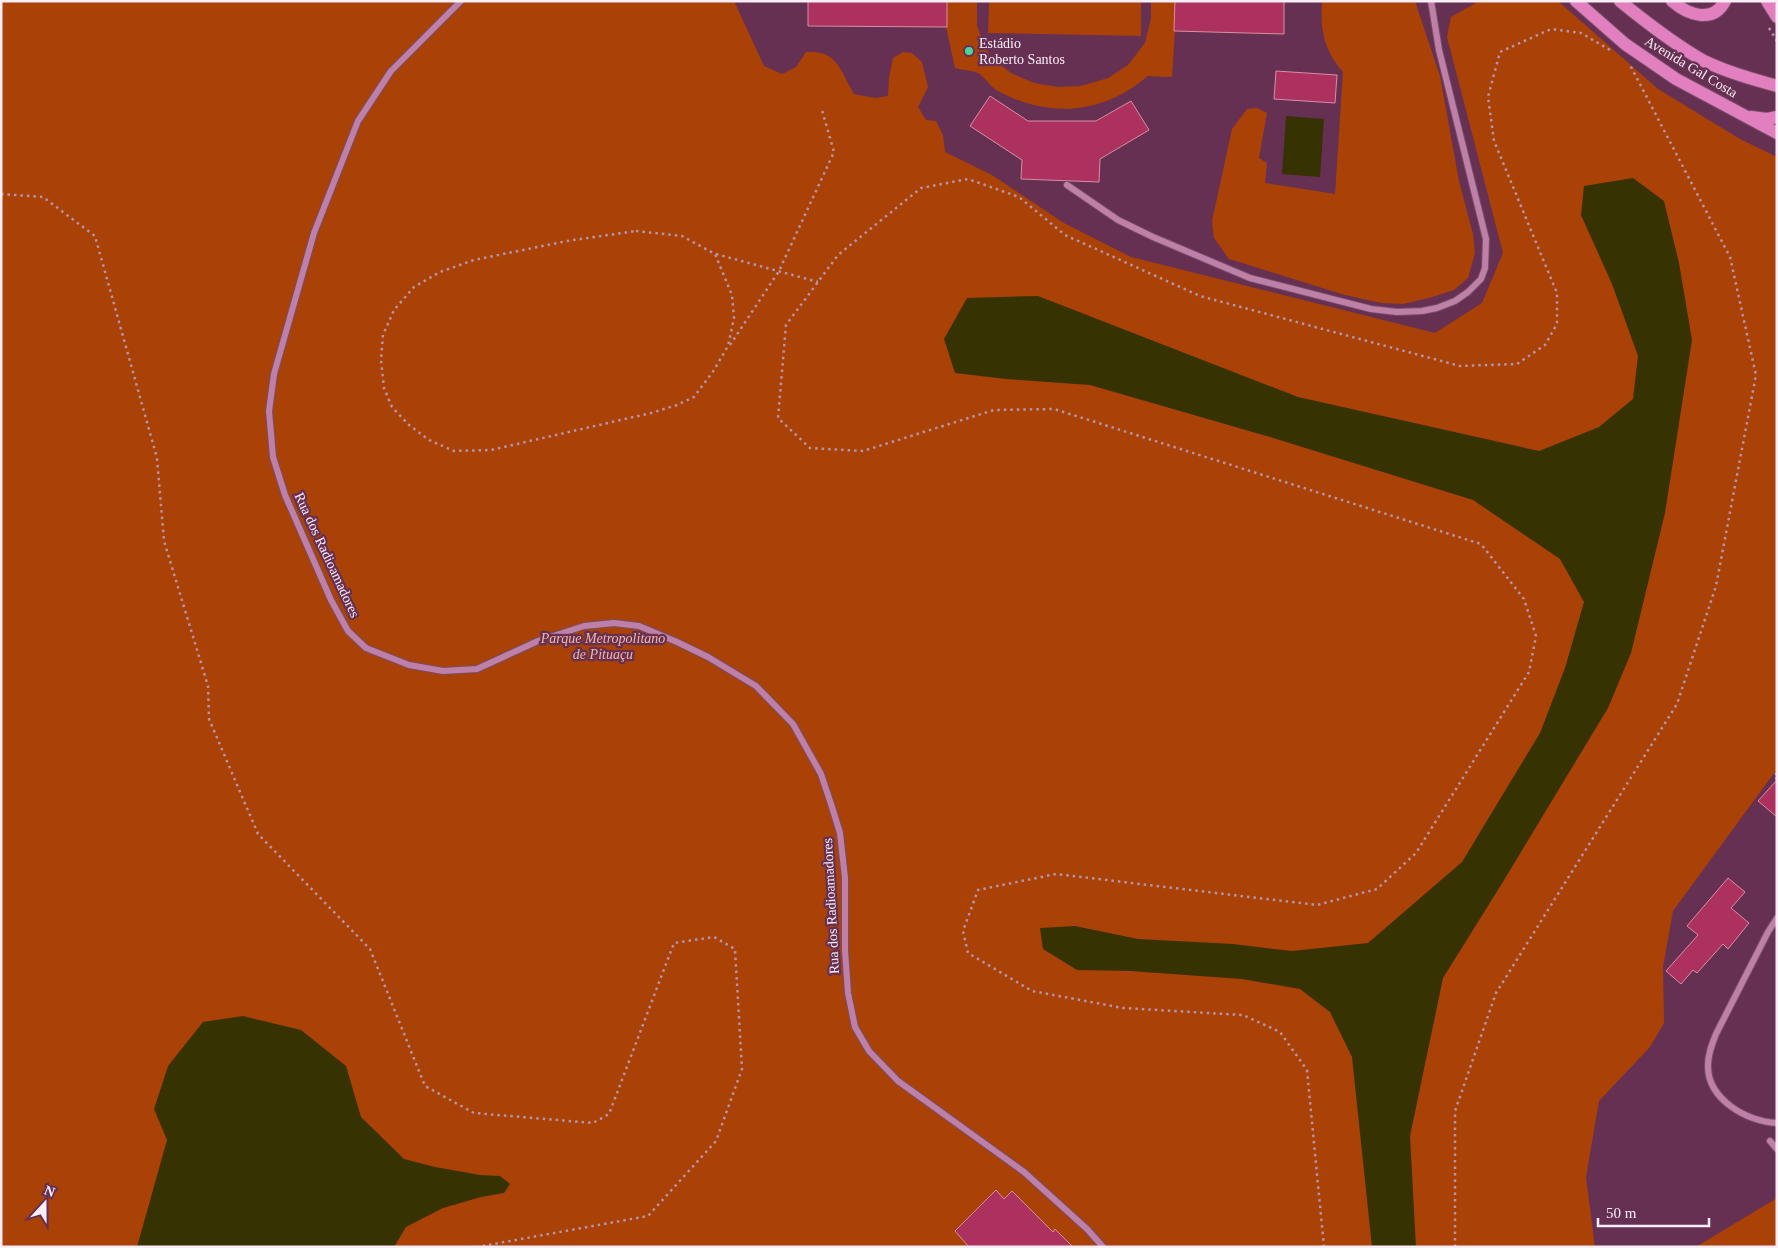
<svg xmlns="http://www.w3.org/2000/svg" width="1778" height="1248" viewBox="0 0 1778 1248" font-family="Georgia,serif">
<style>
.green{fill:#aa4106}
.water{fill:#373201}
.building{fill:#ac315e;stroke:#d78fa2}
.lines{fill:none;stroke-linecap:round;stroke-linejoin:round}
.service-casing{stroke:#784d69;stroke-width:8}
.primary-casing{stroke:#784d69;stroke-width:14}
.path{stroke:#b594a9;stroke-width:2.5;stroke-dasharray:2.5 4;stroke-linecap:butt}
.service{stroke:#be80a6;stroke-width:6}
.primary{stroke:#e27fbf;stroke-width:12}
.poi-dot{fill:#4ad49c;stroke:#663053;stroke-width:2}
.labels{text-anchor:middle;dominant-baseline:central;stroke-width:4.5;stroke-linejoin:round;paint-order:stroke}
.poi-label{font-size:14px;fill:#fceef6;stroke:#663053;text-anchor:start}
.street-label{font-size:14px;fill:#fceef6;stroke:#663053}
.park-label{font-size:14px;font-style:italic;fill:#f3b8a0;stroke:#663053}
</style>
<rect width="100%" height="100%" fill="#663053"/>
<g class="green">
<path d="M1,1H734L764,66L782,74L796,67L806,52C838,50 840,71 854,94L875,98L888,96L889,78L893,58L903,52L912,53L922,62L928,87L918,107L926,120L936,121L943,135L945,152L992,175L1064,223L1131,257L1435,333L1482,303L1503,253L1447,37L1451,17L1479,1H1558L1658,89L1740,139L1777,157V769L1673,911L1663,967L1664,1023L1650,1047L1599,1101L1586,1177L1595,1247H1Z"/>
<path d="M808,1H977V26L990,57L1011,73L1034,83L1058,87L1081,86L1108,78L1128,65L1145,43L1151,18V1H1284V34L1175,31L1172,77L1148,76C1103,114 1050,119 998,91C990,87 985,77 978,73C971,70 962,70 955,68L946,27L808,26Z"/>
<path d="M989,1H1141V36L988,33Z"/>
<path d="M1322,1H1415L1440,76L1459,181L1473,234L1475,253L1468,278L1454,290L1429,298L1403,304L1381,303L1345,295L1229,259L1214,238L1212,221L1232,129L1247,109L1257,108L1267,113L1259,158L1267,163L1265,183L1335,194L1343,72C1324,50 1320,30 1322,1Z"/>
<path d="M1777,1198V1247H1693L1699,1245Z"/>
</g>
<g class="water">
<path d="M1286,116L1324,119L1320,177L1282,174Z"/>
<path d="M1633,178L1664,201L1679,263L1692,340L1665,513L1631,653L1608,708L1501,885L1443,978L1410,1136L1416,1247H1372L1352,1057L1330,1012L1300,989L1242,979L1130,971L1077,970L1043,949L1040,928L1075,926L1138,939L1233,944L1292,951L1368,943L1462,862L1540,733L1565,668L1584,602L1560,559L1473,500L1270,437L1090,385L1006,379L955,373L944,339L967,298L1038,296L1298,397L1539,451L1599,427L1633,399L1638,356L1612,284L1581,215L1584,186Z"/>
<path d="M243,1016L301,1030L346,1066L361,1117L404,1159L435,1167L480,1175L500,1176L510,1184L504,1193L481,1197L443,1208L406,1227L394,1247H137L167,1140L154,1109L168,1066L203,1022Z"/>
</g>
<g class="building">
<path d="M808,1H947V27L808,26Z"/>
<path d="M1175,1H1284V34L1174,31Z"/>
<path d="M1276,71L1337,75L1335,103L1274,99Z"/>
<path d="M990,96L1028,121H1096L1131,101L1149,130L1100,159L1099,182L1021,179L1022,160L970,126Z"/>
<path d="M1777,780V817L1758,801Z"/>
<path d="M1728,878L1745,892L1731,908L1749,923L1728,949L1723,944L1697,973L1693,970L1681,984L1666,971L1698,935L1687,926Z"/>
<path d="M996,1190L1004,1199L1012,1191L1053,1232L1055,1229L1073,1247H969L955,1231Z"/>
</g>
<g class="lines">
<g class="service-casing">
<g id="service">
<path d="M461,1L391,71L358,121L314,233L274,374L269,411L273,457L285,495L331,600L348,631L366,648L409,665L443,671L477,669L538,641L584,626L614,623L639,626L677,642L708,657L756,686L793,724L821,774L832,807L840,833L845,878V950L848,993L855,1027L869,1051L898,1081L1024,1172L1087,1229L1103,1247"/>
<path d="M1067,185L1118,220L1153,237L1250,278L1371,309L1397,312L1422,311L1437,308L1455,301L1468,292L1481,279L1485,268L1486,239L1439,50L1431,1"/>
<path d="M1777,918L1768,932L1716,1034C1712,1044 1708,1054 1708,1065C1707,1099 1747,1122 1777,1123"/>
<path d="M1770,1141L1777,1149"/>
</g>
</g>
<g class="primary-casing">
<g id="primary">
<path d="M1576,1L1625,44L1676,79L1777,133"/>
<path d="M1620,1C1647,23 1674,44 1704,61C1727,72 1752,79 1777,86"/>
<path d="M1672,1C1688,15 1713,24 1725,1"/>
<path d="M1767,1L1777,17"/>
<path d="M1751,117L1767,119L1777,117"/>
</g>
</g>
<g class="path">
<path d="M1769,28L1777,41"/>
<path d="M1,194L43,197L95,236L157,458L164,541L208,686L209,719L258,834L370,949L425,1086L474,1113L593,1123L609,1114L674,943L714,937L735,949L742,1069L716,1141L648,1216L477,1247"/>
<path d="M636,231L682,236L715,254L732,295L734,318L728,346L714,370L694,397L677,405L651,413L491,450L454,451L429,440L409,425L392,407L384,388L381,360L383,335L394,310L414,287L440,272L474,260L567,241Z"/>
<path d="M716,254L818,282"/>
<path d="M730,345L779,271L834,152L822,110"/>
<path d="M1777,773L1774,776L1777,779"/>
<path d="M1324,1247L1307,1070L1280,1032L1243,1015L1123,1008L1032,991L968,953L963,931L978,890L1056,874L1317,905L1377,889L1416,853L1529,672L1536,636L1524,599L1481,544L1054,409L994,410L863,451L810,448L778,418L786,325L838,255L921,188L968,179L1019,197L1065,235L1200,296L1460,366L1517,364L1545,345L1557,324V293L1494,141L1488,97L1500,52L1551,29L1581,33L1610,50"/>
<path d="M1455,1247V1111L1496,993L1677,704L1716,586L1756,375L1730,257L1630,65"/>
</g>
<use href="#service" class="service"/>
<use href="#primary" class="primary"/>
</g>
<circle class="poi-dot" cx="969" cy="51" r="5"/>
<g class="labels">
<g class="poi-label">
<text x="979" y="43">Estádio<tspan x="979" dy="16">Roberto Santos</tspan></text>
</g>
<g class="street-label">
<text transform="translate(1691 67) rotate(31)">Avenida Gal Costa</text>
<text transform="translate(327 555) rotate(65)">Rua dos Radioamadores</text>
<text transform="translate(831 906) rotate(-93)">Rua dos Radioamadores</text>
</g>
<g class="park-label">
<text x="603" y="638">Parque Metropolitano<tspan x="603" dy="16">de Pituaçu</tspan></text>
</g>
</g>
<rect width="1778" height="1248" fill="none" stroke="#fceef6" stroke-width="5"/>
<g transform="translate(45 1203) rotate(21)" stroke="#663053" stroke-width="4" paint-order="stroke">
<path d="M0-4L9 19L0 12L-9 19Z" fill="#fceef6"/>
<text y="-8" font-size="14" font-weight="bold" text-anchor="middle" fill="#fceef6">N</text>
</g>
<path d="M1598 1218v8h111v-8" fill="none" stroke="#fceef6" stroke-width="2.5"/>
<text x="1606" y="1218" font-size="15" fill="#fceef6" stroke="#663053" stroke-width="4" paint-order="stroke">50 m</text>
</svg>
